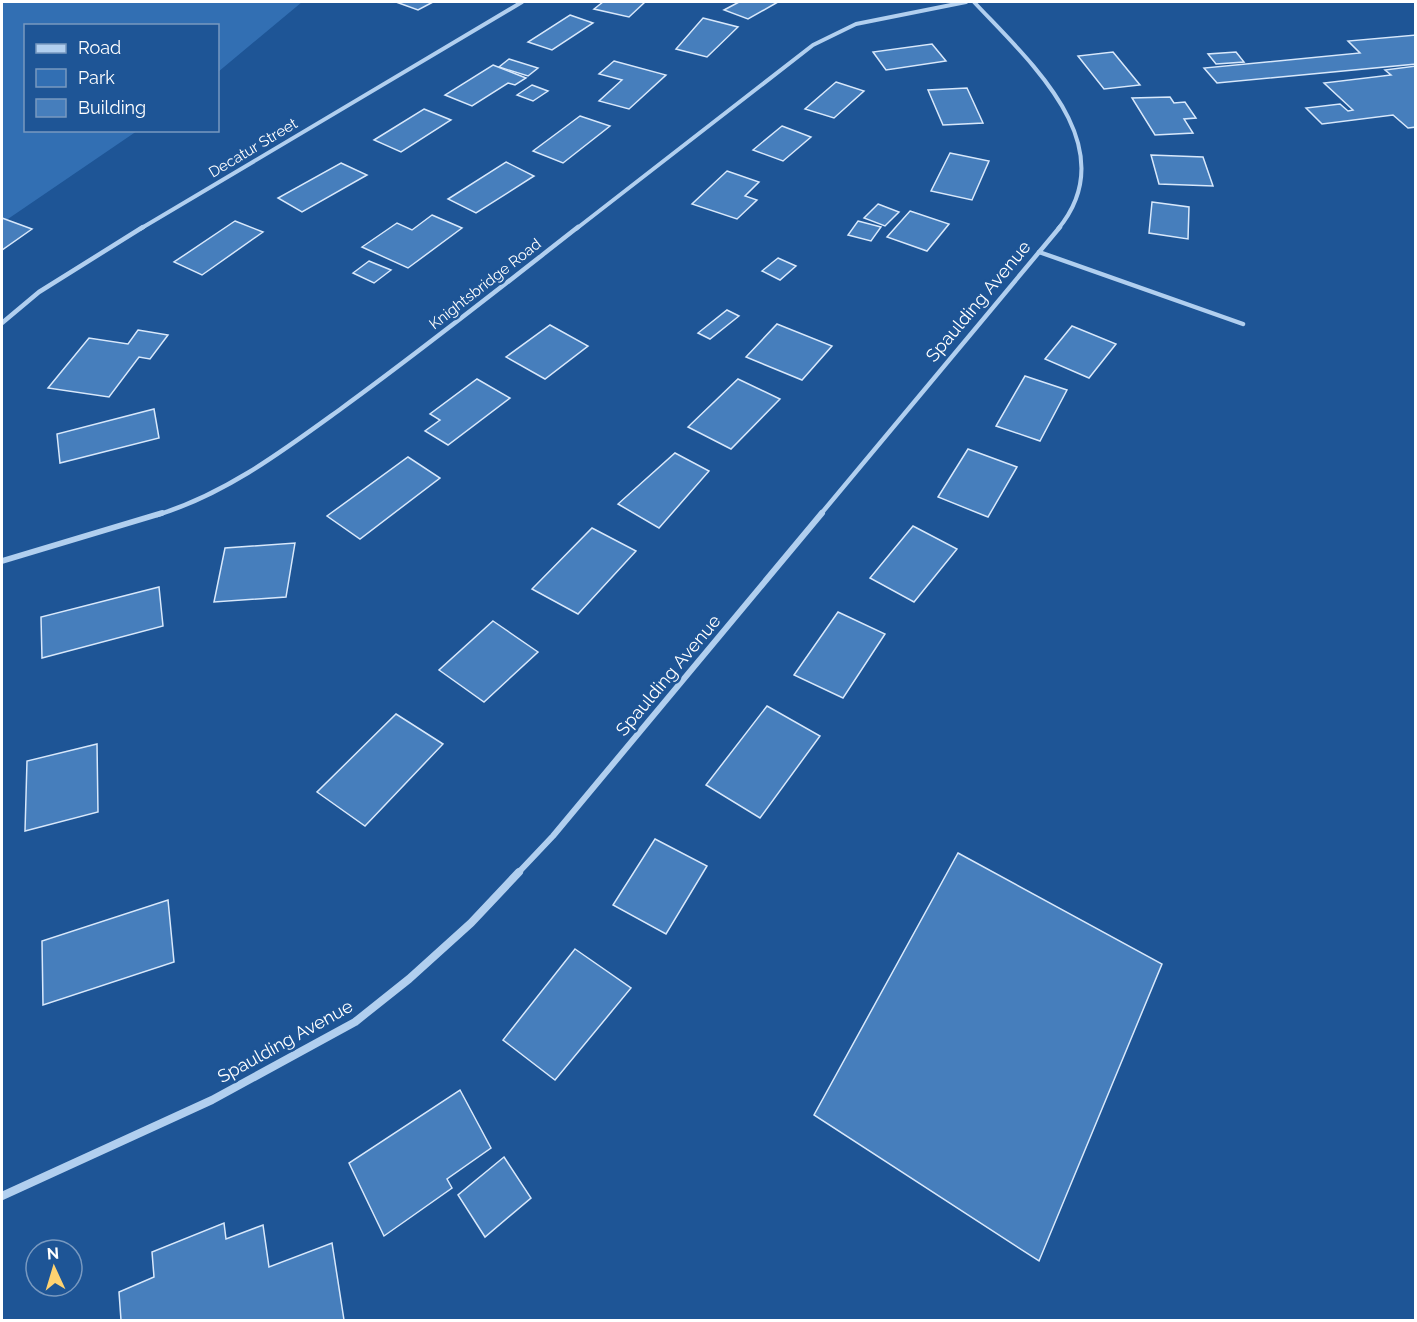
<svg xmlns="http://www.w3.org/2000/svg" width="1417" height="1322" viewBox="0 0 1417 1322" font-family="Raleway,sans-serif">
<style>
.green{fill:#326fb3}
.building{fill:#467ebc;stroke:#d8e8fb;stroke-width:1.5}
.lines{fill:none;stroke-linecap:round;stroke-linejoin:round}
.minor-far3{stroke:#b1cfef;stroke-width:4}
.minor-far2{stroke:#b1cfef;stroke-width:4.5}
.minor-far1{stroke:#b1cfef;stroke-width:6}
.minor{stroke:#b1cfef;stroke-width:8}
.labels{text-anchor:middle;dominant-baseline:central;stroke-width:5;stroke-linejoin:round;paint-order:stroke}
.far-street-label{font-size:15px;fill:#fff;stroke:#1e5596}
.street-label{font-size:18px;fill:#fff;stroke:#1e5596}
</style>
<rect width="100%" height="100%" fill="#1e5596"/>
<path class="green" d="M2,2H302L218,72V26H26V130L137,131L2,223Z"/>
<g class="building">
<path d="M396,2H433L418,10Z"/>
<path d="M603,2H645L629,17L594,9Z"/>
<path d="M739,2H778L748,19L724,10Z"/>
<path d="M570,15L593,23L552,50L528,42Z"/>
<path d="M703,18L738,27L707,57L676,49Z"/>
<path d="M1416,35V64L1217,83L1204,68L1360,53L1348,41Z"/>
<path d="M932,44L946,61L886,70L873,52Z"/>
<path d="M1113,52L1140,85L1104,89L1078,56Z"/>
<path d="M1236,52L1244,62L1216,64L1208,54Z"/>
<path d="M509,59L538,68L528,76L499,67Z"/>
<path d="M614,61L666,75L629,109L599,101L622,80L599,74Z"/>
<path d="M493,65L526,78L515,85L508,83L472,106L445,95Z"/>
<path d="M1416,66V127L1408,128L1393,115L1322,124L1306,108L1340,104L1348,111L1353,110L1324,83L1391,75L1385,70Z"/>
<path d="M836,82L864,91L834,118L805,109Z"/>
<path d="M532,85L548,91L533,101L517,95Z"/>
<path d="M967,88L983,123L943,125L928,90Z"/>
<path d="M1170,97L1174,103L1185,102L1196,118L1184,119L1193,133L1155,135L1132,98Z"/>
<path d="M424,109L451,120L401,152L374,140Z"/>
<path d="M580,116L610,126L563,163L533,151Z"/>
<path d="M782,126L811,137L783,161L753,150Z"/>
<path d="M950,153L989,161L972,200L931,191Z"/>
<path d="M1151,155L1203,157L1213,186L1159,184Z"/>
<path d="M506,162L534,176L476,213L448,199Z"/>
<path d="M341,163L367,175L302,212L278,198Z"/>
<path d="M727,171L759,182L745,196L757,200L737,219L692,204Z"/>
<path d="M1152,202L1189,207L1188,239L1149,233Z"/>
<path d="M878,204L899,212L885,226L864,218Z"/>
<path d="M910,211L949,224L927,251L887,237Z"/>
<path d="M432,215L462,228L408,268L362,247L397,223L412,230Z"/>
<path d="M2,218L32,229L2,250Z"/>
<path d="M235,221L263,232L202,275L174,262Z"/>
<path d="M858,221L881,227L871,241L848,235Z"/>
<path d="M778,258L796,266L780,280L762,271Z"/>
<path d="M369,261L391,270L374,283L353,273Z"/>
<path d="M727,310L739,316L710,339L698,333Z"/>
<path d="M777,324L832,346L802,380L746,357Z"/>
<path d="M550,325L588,346L545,379L506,357Z"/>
<path d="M1072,326L1116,344L1089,378L1045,359Z"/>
<path d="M138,330L168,335L150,359L139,357L109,397L48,388L89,338L128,344Z"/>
<path d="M1025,376L1067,390L1040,441L996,426Z"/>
<path d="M477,379L510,398L448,445L425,431L440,420L430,414Z"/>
<path d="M738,379L780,399L731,449L688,427Z"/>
<path d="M154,409L159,438L60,463L57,434Z"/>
<path d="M968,449L1017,467L988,517L938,497Z"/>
<path d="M675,453L709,471L659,528L618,504Z"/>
<path d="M408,457L440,478L360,539L327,516Z"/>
<path d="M913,526L957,549L914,602L870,578Z"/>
<path d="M592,528L636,551L578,614L532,589Z"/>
<path d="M295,543L286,597L214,602L225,548Z"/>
<path d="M159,587L163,626L42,658L41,617Z"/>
<path d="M838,612L885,634L843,698L794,675Z"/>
<path d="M493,621L538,652L484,702L439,670Z"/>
<path d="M767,706L820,736L760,818L706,785Z"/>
<path d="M396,714L443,744L365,826L317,792Z"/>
<path d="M97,744L98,812L25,831L27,761Z"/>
<path d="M655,839L707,866L666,934L613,905Z"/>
<path d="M958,853L1162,964L1039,1261L814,1115Z"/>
<path d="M168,900L174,962L43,1005L42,941Z"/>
<path d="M575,949L631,988L555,1080L503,1040Z"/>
<path d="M460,1090L491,1148L447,1179L452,1188L384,1236L349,1163Z"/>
<path d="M504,1157L531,1198L485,1237L458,1195Z"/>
<path d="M224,1223L226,1239L263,1225L269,1267L332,1243L344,1320H121L119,1292L154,1277L152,1252Z"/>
</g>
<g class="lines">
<g class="minor-far3">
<path d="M974,2C1028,60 1127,146 1058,229"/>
<path d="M140,229L522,2"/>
<path d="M576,229L813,45L856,24L966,2"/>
</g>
<g class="minor-far2">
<path d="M1039,252L1243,324"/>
<path d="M2,323L39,292L143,227"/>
<path d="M157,515C226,494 284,450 342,408C422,350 500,288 578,227"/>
<path d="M820,515L1060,227"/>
</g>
<g class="minor-far1">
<path d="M2,561L162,513"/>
<path d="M518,873L553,836L822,513"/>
</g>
<path class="minor" d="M2,1196L212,1100L355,1022L409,979L471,923L519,872"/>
</g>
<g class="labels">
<g class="far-street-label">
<text transform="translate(253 148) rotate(-31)">Decatur Street</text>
<text transform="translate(485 284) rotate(-38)">Knightsbridge Road</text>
</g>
<g class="street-label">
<text transform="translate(978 301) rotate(-50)">Spaulding Avenue</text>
<text transform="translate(668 675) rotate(-50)">Spaulding Avenue</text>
<text transform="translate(285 1041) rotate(-29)">Spaulding Avenue</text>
</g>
</g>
<rect width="1417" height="1322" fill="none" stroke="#ffffff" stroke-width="6"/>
<rect x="24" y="24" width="195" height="108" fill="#1e5596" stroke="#7899c0" stroke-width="1.5"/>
<rect x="36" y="44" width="30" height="9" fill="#b1cfef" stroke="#7899c0" stroke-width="1.5"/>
<text x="78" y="54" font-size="18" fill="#ffffff">Road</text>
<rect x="36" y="69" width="30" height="18" fill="#326fb3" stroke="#7899c0" stroke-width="1.5"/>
<text x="78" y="84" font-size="18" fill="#ffffff">Park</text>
<rect x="36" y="99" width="30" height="18" fill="#467ebc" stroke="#7899c0" stroke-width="1.5"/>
<text x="78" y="114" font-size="18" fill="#ffffff">Building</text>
<g transform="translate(54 1268) rotate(356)"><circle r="28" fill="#1e5596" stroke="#7899c0" stroke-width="1.5"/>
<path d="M0-4.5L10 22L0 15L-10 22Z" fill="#fed271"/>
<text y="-9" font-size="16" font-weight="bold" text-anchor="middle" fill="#ffffff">N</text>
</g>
</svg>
